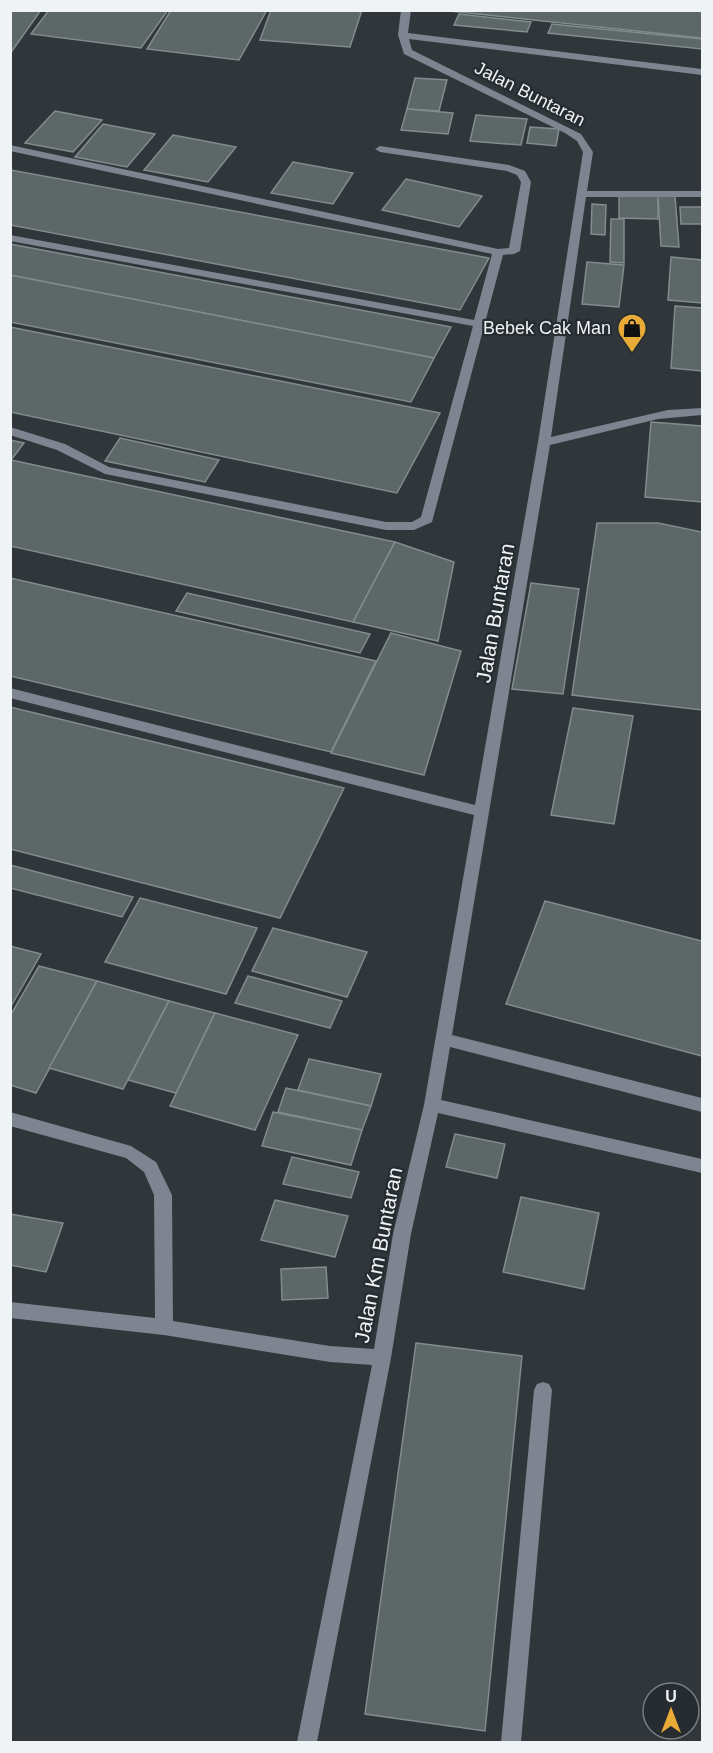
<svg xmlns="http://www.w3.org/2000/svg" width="713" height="1753" viewBox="0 0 713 1753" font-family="Arial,sans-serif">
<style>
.building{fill:#5e6768;stroke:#828b8d;stroke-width:1.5}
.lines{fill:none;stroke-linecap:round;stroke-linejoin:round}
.minor{fill:#7f8491;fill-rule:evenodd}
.labels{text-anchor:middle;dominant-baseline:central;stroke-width:4.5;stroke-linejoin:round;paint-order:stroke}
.far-street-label{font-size:18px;fill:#eff3f6;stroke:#262c30}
.far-poi-label{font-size:18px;fill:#eff3f6;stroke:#262c30;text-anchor:end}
.street-label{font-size:21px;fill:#eff3f6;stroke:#262c30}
</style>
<rect width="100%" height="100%" fill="#30363a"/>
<g class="building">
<path d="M10,10H41L12,51H10Z"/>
<path d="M49,10H168L141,48L31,34Z"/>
<path d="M171,10H267L239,60L147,49Z"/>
<path d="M271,10H362L350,47L260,40Z"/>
<path d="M440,10H702V38Z"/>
<path d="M459,14L531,22L527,32L454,25Z"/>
<path d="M552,24L702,39V49L548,33Z"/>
<path d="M415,78L447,80L439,111L407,109Z"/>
<path d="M407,109L453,113L448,134L401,130Z"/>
<path d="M55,111L102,120L73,152L25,143Z"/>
<path d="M476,115L527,119L521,145L470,141Z"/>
<path d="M103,124L155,134L127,167L75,157Z"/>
<path d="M530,127L559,129L556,146L527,143Z"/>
<path d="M173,135L236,147L208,182L144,170Z"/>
<path d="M293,162L353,173L333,204L271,193Z"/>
<path d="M10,171L11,170L489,258L460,310L10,225Z"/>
<path d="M406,179L482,196L459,227L382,210Z"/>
<path d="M619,194L658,196V219L619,218Z"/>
<path d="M658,196H675L679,247L661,246Z"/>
<path d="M592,204L606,205L605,235L591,234Z"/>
<path d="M680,207H702V224H681Z"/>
<path d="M611,219H624V263L610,262Z"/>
<path d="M10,244L451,327L434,358L10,275Z"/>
<path d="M671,257L702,260V303L668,300Z"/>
<path d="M587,262L624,265L619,307L582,304Z"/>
<path d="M10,275L434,358L411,402L10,322Z"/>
<path d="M675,306L702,308V371L671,368Z"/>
<path d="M10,327L440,413L397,493L10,412Z"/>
<path d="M651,422L702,426V502L645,497Z"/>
<path d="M120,438L219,460L205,482L105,461Z"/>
<path d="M10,440L24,443L11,460L395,542L353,622L10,546Z"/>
<path d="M597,523H658L702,532V710L572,695Z"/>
<path d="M395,542L454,562L438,641L353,622Z"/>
<path d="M10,578L376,661L331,752L10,676Z"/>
<path d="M531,583L579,589L563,694L512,689Z"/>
<path d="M187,593L370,634L360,653L176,611Z"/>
<path d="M391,633L461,651L424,775L331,753Z"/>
<path d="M10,707L344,788L280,918L10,849Z"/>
<path d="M573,708L633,716L614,824L551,815Z"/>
<path d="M10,865L133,897L122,917L10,888Z"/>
<path d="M140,898L257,928L226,994L105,962Z"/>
<path d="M545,901L702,941V1056L506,1004Z"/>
<path d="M273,928L367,952L347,997L252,971Z"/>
<path d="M10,946L41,954L10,1008Z"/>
<path d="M39,966L97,981L36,1093L10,1085V1016Z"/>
<path d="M248,976L342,1001L330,1028L235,1003Z"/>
<path d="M97,981L169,1001L123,1089L49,1068Z"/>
<path d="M169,1001L215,1013L176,1093L128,1080Z"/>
<path d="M215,1013L298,1035L255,1130L170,1106Z"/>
<path d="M309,1059L381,1074L371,1106L298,1090Z"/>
<path d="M286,1088L371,1106L362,1130L278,1112Z"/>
<path d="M273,1112L362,1130L351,1165L262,1146Z"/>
<path d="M455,1134L505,1144L497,1178L446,1167Z"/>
<path d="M292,1157L359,1172L351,1198L283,1184Z"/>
<path d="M521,1197L599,1213L584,1289L503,1272Z"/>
<path d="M275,1200L348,1216L335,1257L261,1240Z"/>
<path d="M10,1214L63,1223L46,1272L10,1265Z"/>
<path d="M326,1267L328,1298L282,1300L281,1269Z"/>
<path d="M416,1343L522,1356L485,1731L365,1714Z"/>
</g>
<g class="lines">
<g class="minor">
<path d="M401,10H411L408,33L702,69V75L409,39L412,50L581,134L593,152L587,191H702V197H586L551,437L668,410L702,408V415L658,419L550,445L452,1035L702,1098V1112L450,1047L441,1100L702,1159V1173L438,1113L411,1234L391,1358L317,1742H297L372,1365L330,1362L164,1335L10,1318V1302L155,1318L154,1195L144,1172L126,1158L10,1126V1112L131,1146L156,1162L172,1195L173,1321L330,1346L374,1349L393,1234L424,1105L474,815L10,698V688L475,805L538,442L583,152L577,141L565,133L404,54L398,35Z"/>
<path d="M10,145L498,249L509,248L521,182L517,175L507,171L380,152L375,149L380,146L509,165L525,171L531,182L520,251L514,254L503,255L432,522L414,530H386L105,474L57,450L10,435V427L65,444L109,467L386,522H412L421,517L473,326L10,241V235L474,320L492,254L10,151Z"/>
<path d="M543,1382L549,1384L552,1390L521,1742H501L534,1390L537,1384Z"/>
</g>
</g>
<defs>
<g id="shop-pin" transform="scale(1.5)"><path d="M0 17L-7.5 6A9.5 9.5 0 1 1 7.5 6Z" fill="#e9ab38" stroke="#262c30"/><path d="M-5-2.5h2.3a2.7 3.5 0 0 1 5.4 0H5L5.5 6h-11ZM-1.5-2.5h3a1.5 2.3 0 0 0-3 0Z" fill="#111"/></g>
</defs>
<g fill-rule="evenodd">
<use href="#shop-pin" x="632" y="328"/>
</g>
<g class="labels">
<g class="far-street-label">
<text transform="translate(530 94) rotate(27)">Jalan Buntaran</text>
</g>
<g class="far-poi-label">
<text x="611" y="328">Bebek Cak Man</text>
</g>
<g class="street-label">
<text transform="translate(495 613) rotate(-80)">Jalan Buntaran</text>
<text transform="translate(378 1255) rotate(-79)">Jalan Km Buntaran</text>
</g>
</g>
<rect width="713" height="1753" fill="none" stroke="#eff3f6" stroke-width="24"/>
<g transform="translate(671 1711)"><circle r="28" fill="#262c30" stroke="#767c7f" stroke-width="1.5"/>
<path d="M0-4.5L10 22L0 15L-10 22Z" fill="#e9ab38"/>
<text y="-9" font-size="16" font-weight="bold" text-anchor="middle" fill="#eff3f6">U</text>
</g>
</svg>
